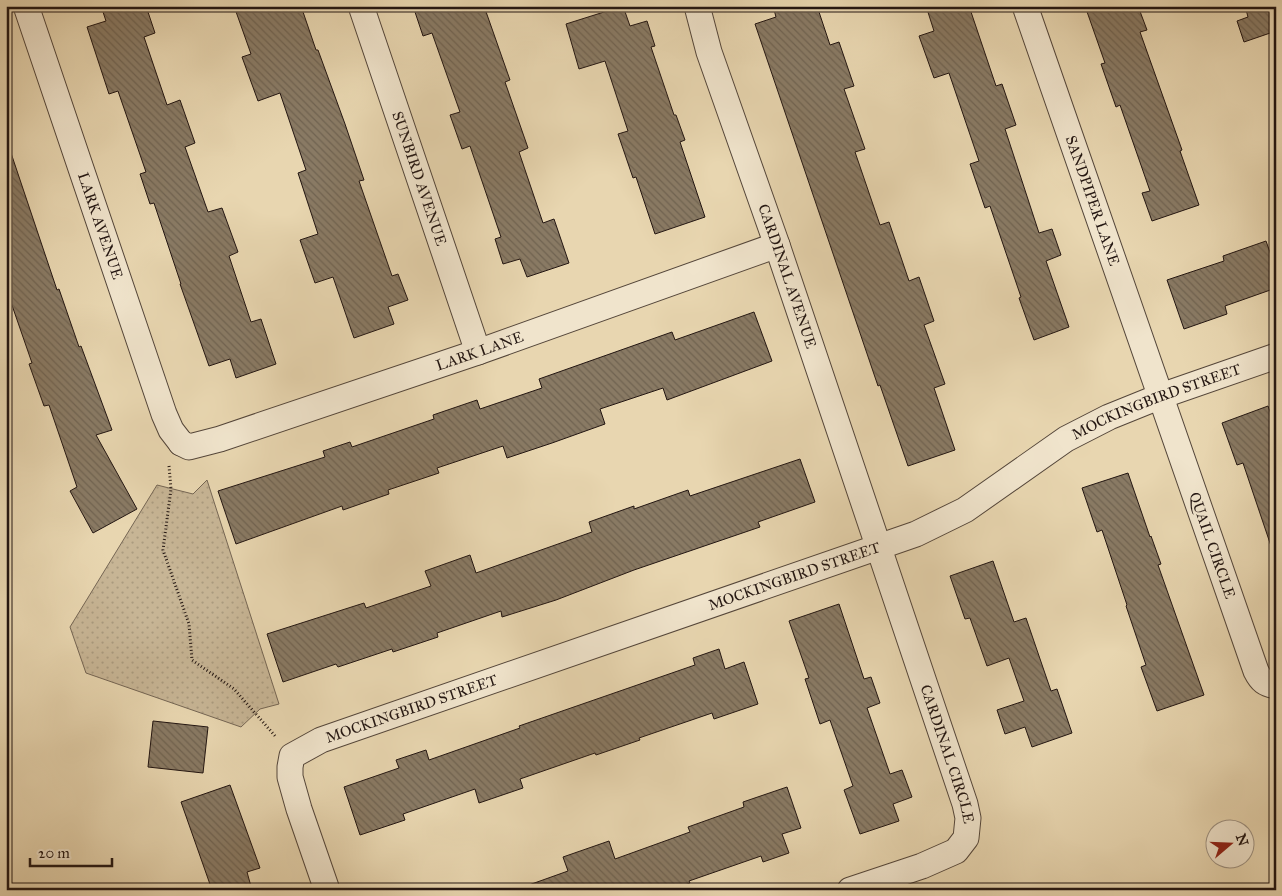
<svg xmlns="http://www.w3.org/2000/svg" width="1282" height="896" viewBox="0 0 1282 896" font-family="'IM FELL Great Primer',serif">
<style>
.park{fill:url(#park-dots);stroke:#756654}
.building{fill:url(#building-back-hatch);stroke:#231612}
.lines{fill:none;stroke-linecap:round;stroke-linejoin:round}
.minor-casing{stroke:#54463a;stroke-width:27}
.path{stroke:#231612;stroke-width:3;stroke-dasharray:1 2.5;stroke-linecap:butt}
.minor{stroke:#f0e4cc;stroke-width:25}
.labels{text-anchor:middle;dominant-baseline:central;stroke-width:4;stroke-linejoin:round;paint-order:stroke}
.street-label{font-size:15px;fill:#231612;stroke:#f0e4cc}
</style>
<defs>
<pattern id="park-dots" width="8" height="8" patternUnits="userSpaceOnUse" patternTransform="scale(1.25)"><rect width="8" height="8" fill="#c7b595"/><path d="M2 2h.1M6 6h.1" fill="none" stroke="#ab9b7f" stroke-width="1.8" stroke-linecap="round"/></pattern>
<pattern id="building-back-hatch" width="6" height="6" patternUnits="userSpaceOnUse" patternTransform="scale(1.25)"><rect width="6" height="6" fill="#897a64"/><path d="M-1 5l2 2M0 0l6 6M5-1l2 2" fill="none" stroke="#706351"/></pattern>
</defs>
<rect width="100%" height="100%" fill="#e8d6b0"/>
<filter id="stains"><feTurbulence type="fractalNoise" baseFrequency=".004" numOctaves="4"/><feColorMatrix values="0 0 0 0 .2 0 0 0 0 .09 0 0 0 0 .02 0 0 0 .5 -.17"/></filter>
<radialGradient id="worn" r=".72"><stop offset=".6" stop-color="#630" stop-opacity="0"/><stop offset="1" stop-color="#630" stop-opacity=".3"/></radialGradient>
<path class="park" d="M207,480L279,704L260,709L241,727L86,673L70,627L157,485L193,494Z"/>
<g class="building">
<path d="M101,6H146L155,33L144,37L167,105L180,100L195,143L185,147L208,212L222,208L238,252L229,256L251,322L261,319L276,364L236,378L230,359L209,366L180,284H181L154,203L150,204L140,174L146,172L118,91L109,94L87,27L106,21Z"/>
<path d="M234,6H301L316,50H318L345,124L364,180L359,181L392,276L398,274L408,300L388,307L394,324L354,338L333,277L315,283L300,240L318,234L298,173L306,170L280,93L258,101L242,57L251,54Z"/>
<path d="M413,6H484L510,80L505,82L528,148L519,152L543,223L554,219L569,263L527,277L520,259L503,264L495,239L501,237L470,146L462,149L450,115L460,112L432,33L423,36Z"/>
<path d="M623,6L630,26L647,21L655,46L651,47L674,115H676L685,140L680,142L705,217L655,234L636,177L633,178L618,134L628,131L605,61L579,69L566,24Z"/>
<path d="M773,6H817L830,45L839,42L854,86L844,89L865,149L855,152L880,225L889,222L909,281L919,277L934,321L924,325L945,384L934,388L955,450L908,466L880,385L878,386L755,24L776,17Z"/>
<path d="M926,6H969L996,86L1002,84L1016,125L1005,129L1039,233L1052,229L1061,255L1046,261L1069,327L1034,340L1019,298L1021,297L990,206L985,208L970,164L979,161L949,73L934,78L919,36L934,31Z"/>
<path d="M1085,6H1138L1147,30L1140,32L1182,150L1180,151L1199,205L1152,221L1142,193L1150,191L1120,105L1116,107L1101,64L1105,63Z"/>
<path d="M1245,6H1276V31L1244,42L1237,21L1248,17Z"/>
<path d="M6,150H10L57,290L59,289L79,347L81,346L112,430L96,435L137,509L93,533L70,491L77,487L49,405L44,406L29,364L32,363L6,288Z"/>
<path d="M1266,241L1276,269V288L1225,306L1227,314L1184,329L1167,280L1224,261L1223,256Z"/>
<path d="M754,312L772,361L667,400L663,388L600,409L605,424L552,443L507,458L503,446L437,468L439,473L388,490L389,494L343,510L342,506L236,544L218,491L325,457L323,451L350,442L352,447L434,419L433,415L477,400L480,409L542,388L539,379L672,332L675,340Z"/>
<path d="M1268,406L1276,428V548L1272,549L1243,463L1237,465L1222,423Z"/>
<path d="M800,459L815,502L758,522L760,527L634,570L556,600L502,617L501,611L437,633L438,637L393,652L392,649L338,667L336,664L283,682L267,634L364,603L366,608L431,586L425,571L470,555L476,573L592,532L589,522L634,506V509L688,490L690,496Z"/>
<path d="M1128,473L1150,537L1151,536L1161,564L1158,565L1204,695L1157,711L1141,667L1146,665L1126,606L1127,605L1102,530L1097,532L1082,488Z"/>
<path d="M993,561L1014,622L1026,618L1051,691L1057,689L1072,733L1032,747L1025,727L1005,734L997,710L1024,701L1009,658L987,666L970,618L965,619L950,576Z"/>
<path d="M839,604L864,679L871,677L880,703L867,708L890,774L902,770L912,797L893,804L899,821L860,834L844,790L853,786L830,720L820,724L805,679L809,678L789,621Z"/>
<path d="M719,649L725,669L744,662L758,704L714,719L712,713L639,738L640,740L596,755L595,753L520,779L523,788L479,803L475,789L403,814L405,820L360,835L344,787L399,768L396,760L426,750L429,760L520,728L519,726L695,665L693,658Z"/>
<path d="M153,721L208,727L203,773L148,767Z"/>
<path d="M230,785L260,868L247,872L252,890H212L181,802Z"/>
<path d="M787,787L801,828L782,834L789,853L763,862L761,856L689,881L690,883L672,890H526V886L568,871L563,857L609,841L615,859L690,832L688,827L744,807L743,802Z"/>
</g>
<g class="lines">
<g class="minor-casing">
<g id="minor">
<path id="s1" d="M26,6L164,414L171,430L181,443"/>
<path id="s2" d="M361,6L478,352"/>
<path id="s3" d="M697,6L709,52L777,245L965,804L968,818L966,838L956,851L922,866L850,890"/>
<path id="s4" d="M1025,6L1256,671C1261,681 1265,684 1276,686"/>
<path id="s5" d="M181,443L189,447L220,439L478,352L777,245"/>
<path id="s6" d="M327,890L299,809L290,777V767L292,756L321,740L916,534L965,510L1066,439L1109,417L1161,396L1276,356"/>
</g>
</g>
<path class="path" d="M169,466L171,489L163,550L189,624L192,660L234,689L276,737"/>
<use href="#minor" class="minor"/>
</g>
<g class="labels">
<g class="street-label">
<text stroke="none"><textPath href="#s2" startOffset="182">SUNBIRD AVENUE</textPath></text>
<text stroke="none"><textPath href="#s4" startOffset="206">SANDPIPER LANE</textPath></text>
<text stroke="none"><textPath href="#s1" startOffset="232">LARK AVENUE</textPath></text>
<text stroke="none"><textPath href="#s3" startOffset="285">CARDINAL AVENUE</textPath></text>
<text stroke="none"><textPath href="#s5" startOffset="315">LARK LANE</textPath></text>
<text stroke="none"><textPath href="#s6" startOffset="1079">MOCKINGBIRD STREET</textPath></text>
<text stroke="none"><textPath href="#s4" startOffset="571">QUAIL CIRCLE</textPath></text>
<text stroke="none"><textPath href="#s6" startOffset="674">MOCKINGBIRD STREET</textPath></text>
<text stroke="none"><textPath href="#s6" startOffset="269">MOCKINGBIRD STREET</textPath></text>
<text stroke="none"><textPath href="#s3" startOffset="789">CARDINAL CIRCLE</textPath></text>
</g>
</g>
<rect width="1282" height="896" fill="none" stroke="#e8d6b0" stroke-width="25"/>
<rect x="8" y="8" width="1267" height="881" fill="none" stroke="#231612" stroke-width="2.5"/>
<rect x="12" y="12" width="1257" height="871" fill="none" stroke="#231612"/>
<g transform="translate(1230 844) rotate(71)"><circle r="24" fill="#f0e4cc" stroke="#9e9282"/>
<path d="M0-4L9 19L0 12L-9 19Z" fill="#8f2418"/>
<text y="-8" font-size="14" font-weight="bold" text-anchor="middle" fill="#231612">N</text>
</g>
<path d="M30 858v8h82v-8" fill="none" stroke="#231612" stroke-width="2.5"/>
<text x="38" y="858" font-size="15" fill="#231612" stroke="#f0e4cc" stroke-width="4" paint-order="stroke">20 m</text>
<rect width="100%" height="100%" filter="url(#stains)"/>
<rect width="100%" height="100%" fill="url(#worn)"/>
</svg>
